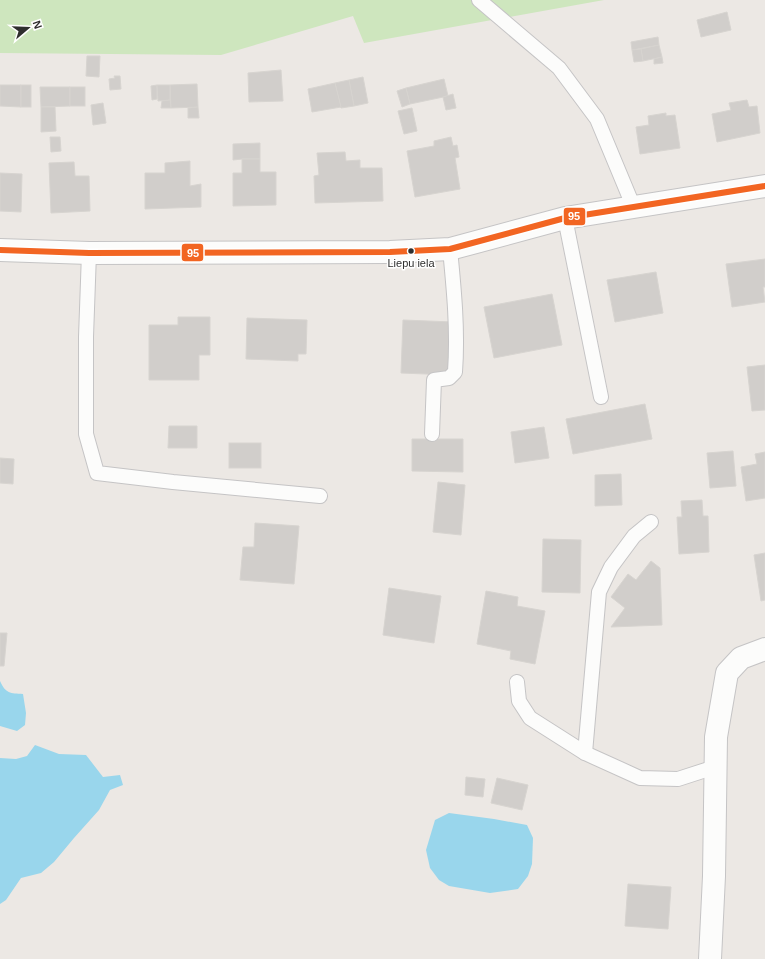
<svg xmlns="http://www.w3.org/2000/svg" width="765" height="959" viewBox="0 0 765 959" font-family="Arial,sans-serif">
<style>
.green{fill:#cee6be}
.water{fill:#99d6ec}
.building{fill:#d1cecb;stroke:#d7d4d0}
.lines{fill:none;stroke-linecap:round;stroke-linejoin:round}
.lane-casing{stroke:#c5c4c5;stroke-width:16}
.street-casing{stroke:#c5c4c5;stroke-width:24}
.lane{stroke:#fcfcfb;stroke-width:14}
.street{stroke:#fcfcfb;stroke-width:22}
.bus-1-casing{stroke:#fff;stroke-width:9}
.bus-1{stroke:#f26522;stroke-width:6}
.bus-dot{fill:#2e2e2e;stroke:#fff;stroke-width:1.5}
.labels{text-anchor:middle;dominant-baseline:central;stroke-width:3;stroke-linejoin:round;paint-order:stroke}
.bus-label{font-size:11px;fill:#2e2e2e;stroke:#fff}
.line-badge{stroke:#fff;stroke-width:1.5}
.badge-label{font-size:11px;text-anchor:middle;font-weight:bold;fill:#fff}
</style>
<rect width="100%" height="100%" fill="#ece8e4"/>
<path class="green" d="M0,0H604L364,43L353,16L221,55L0,53Z"/>
<g class="water">
<path d="M0,681C6,694 10,693 23,694L26,713L25,725L17,731L0,726Z"/>
<path d="M35,745L59,754L86,755L103,777L120,775L123,785L110,790L99,810L74,838L54,862L41,873L21,878L6,900L0,904V758L16,759L27,756Z"/>
<path d="M449,813L494,819L527,825L533,838L532,864L528,876L518,889L490,893L449,886L439,880L430,868L426,850L435,820Z"/>
</g>
<g class="building">
<path d="M727,12L731,30L701,37L697,20Z"/>
<path d="M658,37L659,45L632,50L631,42Z"/>
<path d="M659,45L662,57L643,61L641,49Z"/>
<path d="M641,49L643,61L634,62L632,50Z"/>
<path d="M87,56H100L99,77L86,76Z"/>
<path d="M662,57L663,63L654,64V59Z"/>
<path d="M281,70L283,101L249,102L248,73Z"/>
<path d="M114,76H120L121,89L110,90L109,79L115,78Z"/>
<path d="M363,77L368,103L354,106L349,80Z"/>
<path d="M444,79L448,96L410,104L406,88Z"/>
<path d="M349,80L354,106L341,108L335,83Z"/>
<path d="M335,83L341,107L312,112L308,89Z"/>
<path d="M197,84L198,107L171,108L170,85Z"/>
<path d="M0,85H21V107L0,106Z"/>
<rect x="21" y="85" width="10" height="22"/>
<path d="M157,85V99L152,100L151,86Z"/>
<path d="M157,85H170V100L158,101Z"/>
<path d="M40,87H70V106L41,107Z"/>
<rect x="70" y="87" width="15" height="19"/>
<path d="M406,88L410,104L402,107L397,91Z"/>
<path d="M453,94L456,108L446,110L443,97Z"/>
<path d="M170,100L171,108H161L162,101Z"/>
<path d="M747,100L749,107L757,106L760,133L717,142L712,114L731,110L729,103Z"/>
<path d="M103,103L106,123L93,125L91,105Z"/>
<path d="M41,107H55L56,131L41,132Z"/>
<path d="M198,107L199,118H188V108Z"/>
<path d="M412,108L417,131L404,134L398,111Z"/>
<path d="M666,113V116L675,115L680,148L640,154L636,127L649,125L648,116Z"/>
<path d="M50,137H60L61,151L51,152Z"/>
<path d="M451,137L453,146L457,145L459,157L455,158L460,189L415,197L407,151L434,146V141Z"/>
<path d="M260,143V159H242L233,160V144Z"/>
<path d="M345,152L346,161L360,160V168H382L383,201L315,203L314,176L319,175L317,153Z"/>
<path d="M242,159H260V172H276V205L233,206V173H242Z"/>
<path d="M190,161V186L201,184V207L145,209V173H165V163Z"/>
<path d="M74,162L75,176H89L90,211L51,213L49,163Z"/>
<path d="M0,173L22,174L21,212L0,211Z"/>
<path d="M765,259V287H763L765,302L732,307L726,264Z"/>
<path d="M656,272L663,313L615,322L607,280Z"/>
<path d="M552,294L562,345L494,358L484,307Z"/>
<path d="M178,317H210V355H199V380H149V325H178Z"/>
<path d="M247,318L307,320L306,354H298V361L246,359Z"/>
<path d="M403,320L453,322L451,375L401,373Z"/>
<path d="M765,365V410L752,411L747,367Z"/>
<path d="M645,404L652,439L573,454L566,419Z"/>
<path d="M169,426H197V448H168Z"/>
<path d="M544,427L549,458L515,463L511,432Z"/>
<path d="M412,439H463V472L412,471Z"/>
<rect x="229" y="443" width="32" height="25"/>
<path d="M733,451L736,486L710,488L707,453Z"/>
<path d="M765,452V498L746,501L741,467L757,464L755,454Z"/>
<path d="M0,458L14,459L13,484L0,483Z"/>
<path d="M621,474L622,505L595,506V475Z"/>
<path d="M438,482L465,485L461,535L433,532Z"/>
<path d="M702,500L703,516H708L709,552L679,554L677,517H682L681,501Z"/>
<path d="M255,523L299,526L294,584L240,580L243,547H254Z"/>
<path d="M543,539L581,540L580,593L542,592Z"/>
<path d="M765,553V600L761,601L754,555Z"/>
<path d="M651,561L660,568L662,625L611,627L625,608L611,597L628,574L636,580Z"/>
<path d="M389,588L441,596L434,643L383,635Z"/>
<path d="M486,591L518,597L517,606L545,611L535,664L510,659L511,651L477,644Z"/>
<path d="M0,633H7L4,666H0Z"/>
<path d="M466,777L485,779L483,797L465,795Z"/>
<path d="M497,778L528,785L522,810L491,803Z"/>
<path d="M628,884L671,887L668,929L625,926Z"/>
</g>
<g class="lines">
<g class="lane-casing">
<g id="lane">
<path d="M479,0L559,68L597,119L634,208"/>
<path d="M565,218L601,397"/>
<path d="M89,253L86,337V434L97,473L173,482L320,496"/>
<path d="M432,434L434,380L449,378L455,372C458,331 454,290 450,249"/>
<path d="M517,682L519,701L530,718L585,753L640,778L678,779L715,767"/>
<path d="M585,753L599,592L611,567L634,536L651,522"/>
</g>
</g>
<g class="street-casing">
<g id="street">
<path d="M0,250L89,253L390,252L450,249L565,218L765,186"/>
<path d="M710,959L714,876L716,737L727,673L741,658L765,649"/>
</g>
</g>
<use href="#lane" class="lane"/>
<use href="#street" class="street"/>
<g class="bus-1-casing">
<path id="bus-1" d="M0,250L89,253L390,252L450,249L565,218L765,186"/>
</g>
<use href="#bus-1" class="bus-1"/>
</g>
<circle class="bus-dot" cx="411" cy="251" r="3.5"/>
<g class="labels">
<g class="bus-label">
<text x="411" y="263">Liepu iela</text>
</g>
</g>
<g class="line-badge">
<rect x="563" y="207" width="23" height="19" rx="4" fill="#f26522"/>
<rect x="181" y="243" width="23" height="19" rx="4" fill="#f26522"/>
</g>
<g class="badge-label">
<text x="574" y="220">95</text>
<text x="193" y="257">95</text>
</g>
<g transform="translate(28 28) rotate(71)" stroke="#ffffff" stroke-width="3" paint-order="stroke">
<path d="M0-3L7 15L0 10L-7 15Z" fill="#2e2e2e"/>
<text y="-6" font-size="11" font-weight="bold" text-anchor="middle" fill="#2e2e2e">N</text>
</g>
</svg>
